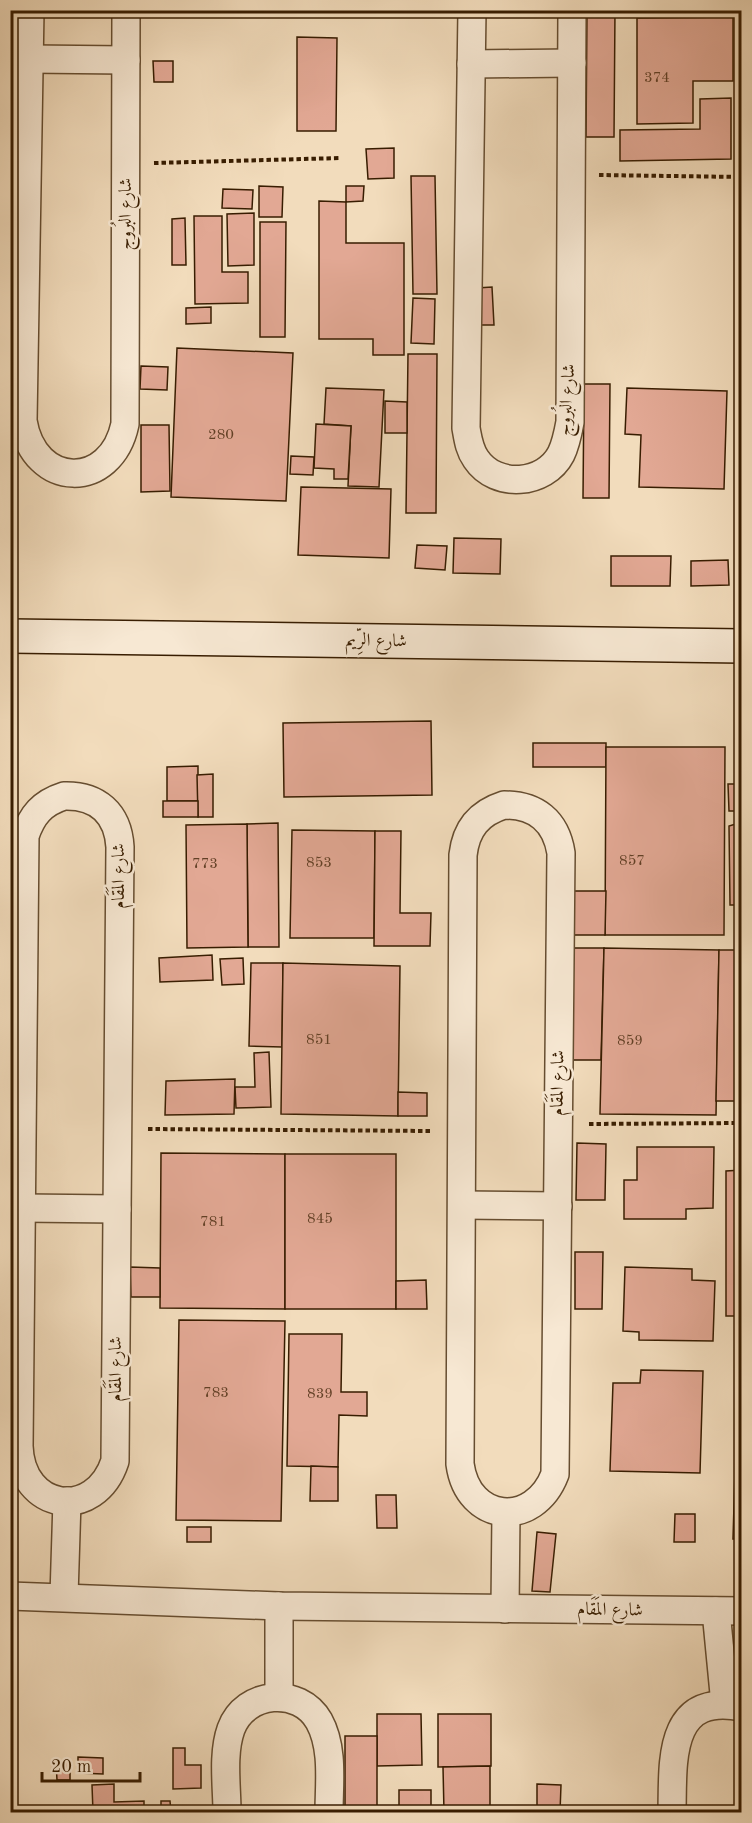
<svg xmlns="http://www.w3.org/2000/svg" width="752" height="1823" viewBox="0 0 752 1823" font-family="'Old Standard TT',Amiri,serif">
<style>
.building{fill:#e2a894;stroke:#381d01;stroke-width:1.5}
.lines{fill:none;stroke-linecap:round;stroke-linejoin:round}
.street-casing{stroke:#664d30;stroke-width:30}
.secondary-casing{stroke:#381d01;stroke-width:36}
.path{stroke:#381d01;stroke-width:4;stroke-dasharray:4.5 3;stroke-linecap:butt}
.street{stroke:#f7e8d3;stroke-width:27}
.secondary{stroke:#f7e8d3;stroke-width:33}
.labels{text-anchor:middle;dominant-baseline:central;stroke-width:5;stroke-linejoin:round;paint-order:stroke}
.number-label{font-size:15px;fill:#624026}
.street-label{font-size:18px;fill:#381d01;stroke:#f7e8d3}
</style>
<rect width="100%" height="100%" fill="#f2dcbc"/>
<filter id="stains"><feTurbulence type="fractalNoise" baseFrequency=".00333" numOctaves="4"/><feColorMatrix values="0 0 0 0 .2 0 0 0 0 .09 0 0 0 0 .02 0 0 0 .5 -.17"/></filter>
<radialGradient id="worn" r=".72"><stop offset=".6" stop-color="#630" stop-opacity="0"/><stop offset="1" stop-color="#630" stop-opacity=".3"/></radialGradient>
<g class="building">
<path d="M587,10H615L614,137H586Z"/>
<path d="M733,17V81H693V123L637,124V18Z"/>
<path d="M297,37L337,38L336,131H297Z"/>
<path d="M153,61H173V82H154Z"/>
<path d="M731,98V159L620,161V130L700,129V99Z"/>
<path d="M394,148V178L368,179L366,149Z"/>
<path d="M411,176H435L437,294H413Z"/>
<path d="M259,186L283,187L282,217H259Z"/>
<path d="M346,186H364L363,201L346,202Z"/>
<path d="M223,189L253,190L252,209L222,208Z"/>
<path d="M741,190H742V334H737Z"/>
<path d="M319,201L346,202V243H404V355H373V339H319Z"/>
<path d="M254,213V265L228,266L227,214Z"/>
<path d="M194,216H222V272H248V303L195,304Z"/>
<path d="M185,218L186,265H172V219Z"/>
<path d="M260,222H286L285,337H260Z"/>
<path d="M492,287L494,325H479L477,288Z"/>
<path d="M413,298L435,299L434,344L411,343Z"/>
<path d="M211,307V323L186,324V308Z"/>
<path d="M177,348L293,353L286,501L171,497Z"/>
<path d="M408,354H437L436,513H406Z"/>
<path d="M141,366L168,367L167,390L140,389Z"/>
<path d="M584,384H610L609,498H583Z"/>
<path d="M326,388L384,390L379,487L348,486L351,426L324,424Z"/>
<path d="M627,388L727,391L724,489L639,487L641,435L625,434Z"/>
<path d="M385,401L407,402V433H385Z"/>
<path d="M316,424L351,426L348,479H334V469L314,468Z"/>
<path d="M141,425H169L170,491L141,492Z"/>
<path d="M291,456L314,457L313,475L290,474Z"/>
<path d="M301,487L391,489L389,558L298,555Z"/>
<path d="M454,538L501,539L500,574L453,573Z"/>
<path d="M417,545L447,546L445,570L415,568Z"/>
<path d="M611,556H671L670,586H611Z"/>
<path d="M728,560L729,585L691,586V561Z"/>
<path d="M431,721L432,795L284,797L283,723Z"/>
<rect x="533" y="743" width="73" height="24"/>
<path d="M606,747H725L724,935H605Z"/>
<path d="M198,766V801H167V767Z"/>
<path d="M213,774V817H198L197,775Z"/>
<path d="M728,784H742V811H729Z"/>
<rect x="163" y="801" width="35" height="16"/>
<path d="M742,822V905H730L729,826Z"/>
<path d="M278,823L279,947H248L247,824Z"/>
<path d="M247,824L248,947L187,948L186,825Z"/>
<path d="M292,830L375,831L374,938H290Z"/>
<path d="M375,831H401L400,913H431L430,946H374Z"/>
<path d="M574,891H606L605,935H574Z"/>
<path d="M570,948H604L601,1060H568Z"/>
<path d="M604,948L719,950L716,1115L600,1114Z"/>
<path d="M719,950H742V1101H716Z"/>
<path d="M212,955L213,980L160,982L159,958Z"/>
<path d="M243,958L244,984L222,985L220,959Z"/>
<path d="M251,963H283L282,1047L249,1046Z"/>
<path d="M283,963L400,966L398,1116L281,1114Z"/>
<path d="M269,1052L271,1107L236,1108L235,1087H255L254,1053Z"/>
<path d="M235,1079L234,1114L165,1115L166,1081Z"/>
<path d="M398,1092L427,1093V1116H398Z"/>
<path d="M577,1143L606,1144L605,1200H576Z"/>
<path d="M637,1147H714L713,1208L686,1209V1219H624V1180H637Z"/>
<path d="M161,1153L285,1154V1309L160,1308Z"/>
<rect x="285" y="1154" width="111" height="155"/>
<path d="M742,1170V1316H726V1171Z"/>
<path d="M575,1252H603L602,1309H575Z"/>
<path d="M130,1267L160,1268V1297H131Z"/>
<path d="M625,1267L692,1269V1280L715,1281L713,1341L639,1340V1332L623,1331Z"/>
<path d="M426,1280L427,1309H396V1281Z"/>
<path d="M179,1320L285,1321L281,1521L176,1520Z"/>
<path d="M289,1334H342L341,1392H367V1416L339,1415L338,1467L287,1466Z"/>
<path d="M641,1370L703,1371L700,1473L610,1471L613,1383H640Z"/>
<path d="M737,1403H742V1539H733Z"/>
<path d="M311,1466L338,1467V1501H310Z"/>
<path d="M376,1495H396L397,1528H377Z"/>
<path d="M675,1514H695V1542H674Z"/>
<rect x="187" y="1527" width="24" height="15"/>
<path d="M537,1532L556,1534L550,1592L532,1591Z"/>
<path d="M377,1714H421L422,1765L377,1766Z"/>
<path d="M438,1714H491V1766L438,1767Z"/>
<rect x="345" y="1736" width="32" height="76"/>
<path d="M173,1748H185V1765H201V1788L173,1789Z"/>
<path d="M78,1757L103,1758V1774L78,1773Z"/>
<path d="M56,1762H70V1780H57Z"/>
<path d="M490,1766V1812H444L443,1767Z"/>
<path d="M114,1784V1802L144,1801V1812H93L92,1785Z"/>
<path d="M537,1784L561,1785L560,1812H537Z"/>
<rect x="399" y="1790" width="32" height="22"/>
<path d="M161,1801H170L171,1812H161Z"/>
</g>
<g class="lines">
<g class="street-casing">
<g id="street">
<path d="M30,10L23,421C34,489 111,491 125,424L126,10"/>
<path d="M472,10L466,428C468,439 469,449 476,459C496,489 545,485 561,454C566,444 568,433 570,422L572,10"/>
<path d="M29,59L126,60"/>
<path d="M471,64L572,63"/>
<path d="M64,796C97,795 118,813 120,847L115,1461C95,1522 21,1511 19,1446L25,836C32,815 42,803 64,796Z"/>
<path d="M504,805C536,805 556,821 561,853L555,1474C534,1529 468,1523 460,1464L463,855C466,828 479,813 504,805Z"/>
<path d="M462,1205L558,1206"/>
<path d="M22,1208L117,1209"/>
<path d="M10,1596L279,1606L742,1611"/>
<path d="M64,1596L67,1501"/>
<path d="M505,1609L506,1513"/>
<path d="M716,1611L725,1704"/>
<path d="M279,1696V1606"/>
<path d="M227,1812C227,1787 222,1754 231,1729C245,1691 299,1686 319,1721C334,1748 329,1784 329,1812"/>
<path d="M672,1812C673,1762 667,1692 742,1707"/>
</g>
</g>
<g class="secondary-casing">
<path id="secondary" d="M10,636L742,646"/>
</g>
<g class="path">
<path d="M154,163L341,158"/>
<path d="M599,175L742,177"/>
<path d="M589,1124L742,1123"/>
<path d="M148,1129L432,1131"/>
</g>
<use href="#street" class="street"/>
<use href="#secondary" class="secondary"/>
</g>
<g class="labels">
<g class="number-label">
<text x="657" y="78">374</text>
<text x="221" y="435">280</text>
<text x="632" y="861">857</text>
<text x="319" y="863">853</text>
<text x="205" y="864">773</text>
<text x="319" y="1040">851</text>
<text x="630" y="1041">859</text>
<text x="320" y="1219">845</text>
<text x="213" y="1222">781</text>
<text x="216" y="1393">783</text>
<text x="320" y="1394">839</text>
</g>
<g class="street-label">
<text transform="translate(126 214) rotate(-90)">شارع البُروج</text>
<text transform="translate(567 400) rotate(-86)">شارع البُروج</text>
<text transform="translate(376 641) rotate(1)">شارع الرِّيم</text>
<text transform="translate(119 876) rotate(-90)">شارع المَقَام</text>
<text transform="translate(558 1083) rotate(-89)">شارع المَقَام</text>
<text transform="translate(116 1369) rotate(-90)">شارع المَقَام</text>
<text transform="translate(610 1610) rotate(1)">شارع المَقَام</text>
</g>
</g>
<rect width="752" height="1823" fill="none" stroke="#f2dcbc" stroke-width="36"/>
<rect x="12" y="12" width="728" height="1799" fill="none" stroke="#381d01" stroke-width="3"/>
<rect x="18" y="18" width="716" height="1787" fill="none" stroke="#381d01" stroke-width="1.5"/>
<path d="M42 1772v9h98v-9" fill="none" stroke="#381d01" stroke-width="3"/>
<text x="51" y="1772" font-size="18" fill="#381d01" stroke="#f7e8d3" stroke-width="4.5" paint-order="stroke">20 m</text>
<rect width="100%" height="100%" filter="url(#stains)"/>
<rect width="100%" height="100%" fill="url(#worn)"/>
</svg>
